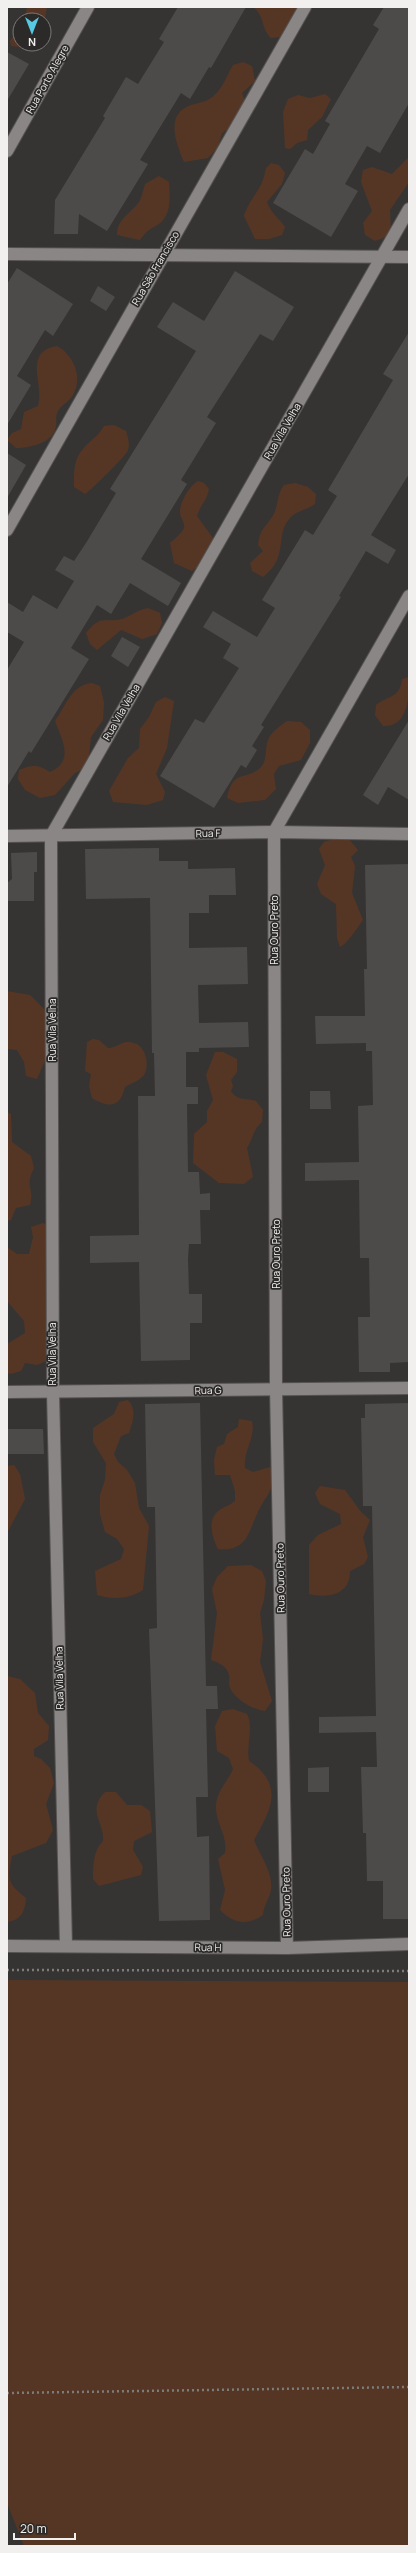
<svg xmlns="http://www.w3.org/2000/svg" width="416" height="2553" viewBox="0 0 416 2553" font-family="Manrope,sans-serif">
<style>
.green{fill:#553625}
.building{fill:#4d4b49}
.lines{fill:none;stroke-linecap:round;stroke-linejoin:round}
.minor-casing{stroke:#555251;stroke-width:14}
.path{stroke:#7d7c7a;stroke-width:2.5;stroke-dasharray:2 3;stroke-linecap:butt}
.minor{stroke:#898685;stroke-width:12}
.labels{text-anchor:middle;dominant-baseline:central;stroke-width:3.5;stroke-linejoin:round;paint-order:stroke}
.street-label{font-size:10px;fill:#f1f0ef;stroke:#2c2a28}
</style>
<rect width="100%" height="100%" fill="#363432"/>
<g class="green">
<path d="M27,7H47L45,18L50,33L46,39L44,38V20H24Z"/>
<path d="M253,7H298L294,18L281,37L271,38C261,29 265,16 253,7Z"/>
<path d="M20,26V44H23L20,47L11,46L10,41Z"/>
<path d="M243,62L252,66L255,81L242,93L245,101L232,126L222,133L218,147L208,158L184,162C178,147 167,122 182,110C190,103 200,104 208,100C222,92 226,77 233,65Z"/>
<path d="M325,94L331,99L322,117L308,130L307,140L297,143L290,149L285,148L283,112L288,99L298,95L310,98Z"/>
<path d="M409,157V182L390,210L391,232L386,237L375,241L365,235L363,223L372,211L361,182L363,170L372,167L392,174Z"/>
<path d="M271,163L279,165L285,173L282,184L267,202C270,212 279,218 285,227L282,235L269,239H255L244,216C251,195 262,192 266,168Z"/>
<path d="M159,176L169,182C170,196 172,214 159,224C149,230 147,230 140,240L117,235C117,219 130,214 139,202C142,197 143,190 145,184Z"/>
<path d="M57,346C72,354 83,375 74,393C71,401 62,404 58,411C55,415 57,422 56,426C54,443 29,448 16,448L7,440L12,433L21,429L24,412L38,406C45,384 22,352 57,346Z"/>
<path d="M114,425L126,431C128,438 130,443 128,450C127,455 91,490 85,494L74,487C74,473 73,460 83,449C90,440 98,437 104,426Z"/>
<path d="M198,481L204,483L209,489C207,500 200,506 197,516L215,541L200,565L192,571L174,563L170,543C174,539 180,535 183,530C187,523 180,519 180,512C180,502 190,485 198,481Z"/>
<path d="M295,483L308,487L316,494L315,504C308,509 297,511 291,517C279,528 283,545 278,557C275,566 270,571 263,577L252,571L250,563L263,551L258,545C260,529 264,529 272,517C279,507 276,495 284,485Z"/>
<path d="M148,608L160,613L162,623L157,634L142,639L121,630L97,650L90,644L86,633C101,614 103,623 122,619C129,617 137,610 148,608Z"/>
<path d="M409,677C409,696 409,727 383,726L375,715L376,705C389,695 400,698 402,679Z"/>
<path d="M92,683L100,686L104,702L103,720L91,737L88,766L75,773L55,795L40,798L25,790L18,779L19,770C32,765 37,764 50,772C75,761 62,740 55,721C66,706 71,685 92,683Z"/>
<path d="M165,697L174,701L167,748L156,774L165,792L163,800L147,805L113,802L109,791L128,758L139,748L140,729L149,717L156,702Z"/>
<path d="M287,721L301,722L310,730V743L301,760L279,766L274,774L276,789L265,800L238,803L227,798C233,768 246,782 261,767C268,760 264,747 269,738C272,731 282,725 287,721Z"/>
<path d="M336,838H348L358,850L351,857L355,866L352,893L363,920C358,927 347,944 340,947L337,938L336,904L321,894L317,884L325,865L319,849L324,842Z"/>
<path d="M7,991L30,995L47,1012V1056L37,1079L26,1076L24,1062L17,1050L7,1049Z"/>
<path d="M93,1039L99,1040L108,1048C119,1048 121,1039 134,1043C146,1046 150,1066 144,1075C139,1081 132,1083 125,1087C120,1108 109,1108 92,1098L89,1086L91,1074L85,1071L87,1042Z"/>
<path d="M215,1052H223L237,1059V1072L231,1080L233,1086L231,1091C237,1101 246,1098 256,1101L263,1110L262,1122C253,1129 253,1139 247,1148L253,1177L244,1184L219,1183L193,1163L194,1134L207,1122V1111L213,1100L206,1075Z"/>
<path d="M7,1112L11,1114L12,1142L31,1156L34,1168C24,1187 35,1188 30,1205L16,1208L11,1220L7,1221Z"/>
<path d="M43,1223L49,1227V1360L37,1365L25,1363L21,1371L11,1374L7,1373V1344L25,1333L24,1321L7,1301V1247L17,1254H29L33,1237L31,1227Z"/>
<path d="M128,1400C137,1410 133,1421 129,1433L121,1436L114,1454L118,1462L127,1470L135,1483L139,1508L149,1526L143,1590C129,1599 113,1600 97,1595L95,1571L121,1559L124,1549L117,1539L105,1532L100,1514V1495L105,1480L106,1463L93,1442V1428L114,1414L119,1402Z"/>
<path d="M239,1419L252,1421C256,1437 243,1451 245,1468L253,1472L270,1467L275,1477C272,1492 263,1500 257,1514C248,1534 246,1552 218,1549C212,1537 206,1518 221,1509C226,1506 230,1505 235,1501V1491L230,1475H215L214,1460L217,1447L224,1444L227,1434L238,1427Z"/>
<path d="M14,1465L20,1474L25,1499L7,1533V1466Z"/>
<path d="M320,1486L345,1490L361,1512L370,1520L363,1537L368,1557L364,1564L350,1571C350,1596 327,1598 309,1594V1545L318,1535L341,1524L340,1514L320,1504L315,1493Z"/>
<path d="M251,1565L262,1571L266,1581L264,1600L260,1613L263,1639L260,1662L272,1701L265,1711C253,1710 235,1699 230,1688C228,1684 230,1679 229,1675C227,1666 219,1663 211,1660L217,1613L212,1589L217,1577L228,1566Z"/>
<path d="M7,1676L20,1679L35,1693L38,1713L49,1726L48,1740L34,1749V1756L41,1759L50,1768L54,1783L46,1804L53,1830L46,1843L12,1856C7,1879 7,1883 26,1898C25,1912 21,1920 7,1922Z"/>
<path d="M233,1709L247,1714C254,1727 246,1745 249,1761C285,1785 271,1810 254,1840C260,1856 276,1876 270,1894C267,1902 264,1906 263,1915C247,1926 234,1924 220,1910L225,1890L218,1859L225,1853C228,1835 215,1823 216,1805C217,1791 228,1781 233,1769L229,1758L217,1751L215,1726L222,1711Z"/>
<path d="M105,1792H116L127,1805H141L150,1811L152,1832L134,1841L133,1850L143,1867L141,1875L99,1886L93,1879C93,1866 93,1851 103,1841C105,1822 86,1811 105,1792Z"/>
<path d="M7,1980L409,1982V2546H24L7,2503Z"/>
</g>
<g class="building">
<path d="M178,7H246L211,68L209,67L190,99L181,93L140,160L148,164L107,231L79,214L78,234H54L55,200L105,118L103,116L126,77L138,84L164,42L159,39Z"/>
<path d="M384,7H409V103L380,153L367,146L345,184L358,191L331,237L273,203L305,149L313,154L330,124L325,121L379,29L373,25Z"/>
<path d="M7,52L29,64L7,101Z"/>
<path d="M17,268L73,304L53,336L45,330L17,376L31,385L7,425V284Z"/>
<path d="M235,271L294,307L273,341L260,334L207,417L216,423L181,480L187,484L141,559L181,583L168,606L130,583L111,614L97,605L71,648L89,659L31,753L29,751L7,787V670L24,642L7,632V602L23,612L33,595L57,609L74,581L55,570L64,556L74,561L86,543L116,493L110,489L196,351L157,327L173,302L204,321Z"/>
<path d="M98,286L115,297L106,311L90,301Z"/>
<path d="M409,332V474L371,535L396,550L388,564L366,551L339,596L341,597L261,725L264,727L252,746L257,750L246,768L241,765L214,808L160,776L195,719L204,723L239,668L223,658L231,644L203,627L213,611L257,637L275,608L262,600L305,530L313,535L337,496L328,490L393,380L383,374Z"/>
<path d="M7,453L26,465L7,498Z"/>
<path d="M122,637L140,647L128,667L111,656Z"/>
<path d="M409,720V800L388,787L378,805L363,795Z"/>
<path d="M159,848V861H188V869L235,868L236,895H209V913H189V948L247,947L248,984L198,985L199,1023L248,1022L249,1047L199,1048V1052H186V1087H198V1104H187L188,1172H199L200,1194L210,1193V1210H200L201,1244H189L188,1259L189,1294H202V1323H190V1360L141,1361L139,1262L90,1263V1236L139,1235L138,1096H155L154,1053H152L150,898L86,899L85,849Z"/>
<path d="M37,852V872H34V901H7V883L12,879L11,853Z"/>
<path d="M409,864V1362L390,1363V1372H359L358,1317H370L369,1258H360L359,1180L305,1181V1163L359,1162L358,1106L373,1105L372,1051H366V1043L316,1044L315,1016H365L364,969H367L365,865Z"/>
<path d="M310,1091H330L331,1109H310Z"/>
<path d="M200,1403L206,1686H217L218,1709H206L208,1797H196L197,1837L209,1836L210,1920L159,1921L149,1629L157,1628L155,1507H147L145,1404Z"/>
<path d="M409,1403V1919H383V1881H367L366,1833H363L361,1767H377L376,1732L319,1733V1717L376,1716L372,1506H363L361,1418H365V1404Z"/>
<path d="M7,1429H43L44,1454H7Z"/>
<path d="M329,1767V1792H308V1768Z"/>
</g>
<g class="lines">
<g class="minor-casing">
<g id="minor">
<path d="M7,151L88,7"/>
<path d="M7,254L409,257"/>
<path d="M7,530L305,7"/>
<path d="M7,836L274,832L409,834"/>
<path d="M7,1392L409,1388"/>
<path d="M66,1945L53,1393L51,836L409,209"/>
<path d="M7,1946L287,1948L409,1944"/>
<path d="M287,1948L276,1388L274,832L409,596"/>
</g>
</g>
<g class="path">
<path d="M7,1970L409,1971"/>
<path d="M7,2393L409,2387"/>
</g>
<use href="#minor" class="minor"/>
</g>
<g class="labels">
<g class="street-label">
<text transform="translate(47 79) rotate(-61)">Rua Porto Alegre</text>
<text transform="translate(155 268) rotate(-60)">Rua São Francisco</text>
<text transform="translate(282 431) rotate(-60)">Rua Vila Velha</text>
<text transform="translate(121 712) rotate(-60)">Rua Vila Velha</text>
<text transform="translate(208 833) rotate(-1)">Rua F</text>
<text transform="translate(274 930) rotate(-90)">Rua Ouro Preto</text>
<text transform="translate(52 1030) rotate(-90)">Rua Vila Velha</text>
<text transform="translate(276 1254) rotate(-90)">Rua Ouro Preto</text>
<text transform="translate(52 1354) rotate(-90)">Rua Vila Velha</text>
<text transform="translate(208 1390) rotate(-1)">Rua G</text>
<text transform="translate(280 1578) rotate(-91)">Rua Ouro Preto</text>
<text transform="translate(59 1678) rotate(-91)">Rua Vila Velha</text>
<text transform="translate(286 1902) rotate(-91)">Rua Ouro Preto</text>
<text transform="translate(208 1947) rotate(1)">Rua H</text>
</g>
</g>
<rect width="416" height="2553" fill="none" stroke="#f1f0ef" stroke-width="16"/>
<g transform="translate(32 32) rotate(180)"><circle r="19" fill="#2c2a28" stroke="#7b7978"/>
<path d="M0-3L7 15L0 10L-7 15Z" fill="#57c9e2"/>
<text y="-6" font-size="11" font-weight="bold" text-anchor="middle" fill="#f1f0ef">N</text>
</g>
<path d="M14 2533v6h61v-6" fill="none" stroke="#f1f0ef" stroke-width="2"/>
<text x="20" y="2533" font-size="12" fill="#f1f0ef" stroke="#2c2a28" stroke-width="3" paint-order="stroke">20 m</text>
</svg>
